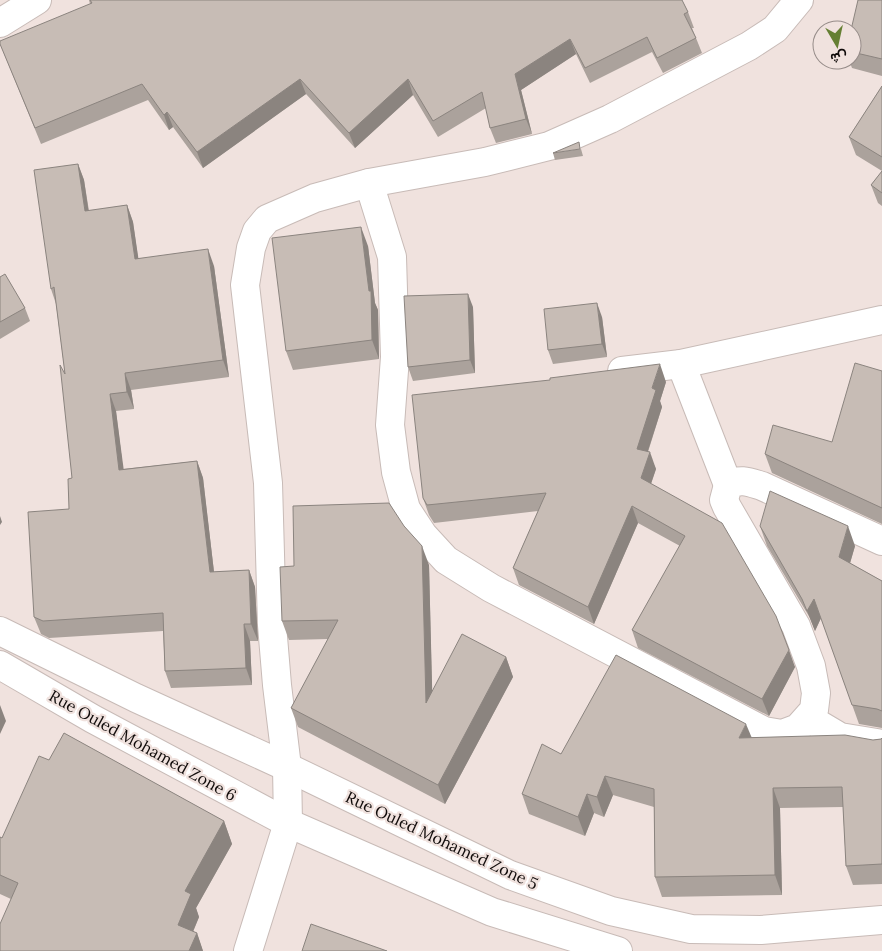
<svg xmlns="http://www.w3.org/2000/svg" width="882" height="951" viewBox="0 0 882 951" font-family="Lora,Vazirmatn,serif">
<style>
.lines{fill:none;stroke-linecap:round;stroke-linejoin:round}
.minor-casing{stroke:#c8bbb7;stroke-width:30}
.minor{stroke:#fff;stroke-width:28}
.wall{fill:#aba29c}
.shaded-wall{fill:#8b847f}
.building{fill:#c7bcb5;stroke:#8b847f}
.labels{text-anchor:middle;dominant-baseline:central;stroke-width:4.5;stroke-linejoin:round;paint-order:stroke}
.street-label{font-size:16px;fill:#100b0a;stroke:#f0e2de}
</style>
<rect width="100%" height="100%" fill="#f0e2de"/>
<g class="lines">
<g class="minor-casing">
<g id="minor">
<path d="M0,23L37,0"/>
<path d="M369,183L392,257L395,357L390,425L396,472L406,509L423,535L446,560L491,588L764,731L782,734L798,728L814,710L816,693L811,666L796,626L727,507L724,500L728,485C741,478 749,482 762,486L882,541"/>
<path d="M681,364L728,485"/>
<path d="M622,371L681,364L882,320"/>
<path d="M0,631L136,698L287,767L510,875L611,911L691,929L761,930L882,920"/>
<path d="M0,665L93,719L288,823L492,912L618,951"/>
<path d="M808,718L840,737L882,744"/>
<path d="M248,951L288,823L287,767L277,685L272,625L268,483L245,285L251,248L257,231L267,219L315,198L369,183L485,162L549,146L610,119L749,46L775,29L799,0"/>
</g>
</g>
<use href="#minor" class="minor"/>
</g>
<g class="wall">
<path d="M89,0H682L688,12L694,28H692L702,53L663,73L652,52L590,83L576,54L521,90L532,134L496,143L490,128L486,108L438,137L413,95L355,148L306,94L203,168L173,127L169,130L148,100L41,144L0,44L90,4Z"/>
<path d="M882,0V76L852,68L849,60H852V30Z"/>
<path d="M882,86V206L878,203L871,185L882,171L856,155L849,137Z"/>
<path d="M581,149L583,156L555,160L553,153Z"/>
<path d="M78,164L84,180L89,211L127,205L133,222L138,258L214,266L229,377L131,390L134,409L116,411L123,469L197,461L203,478L214,572L249,570L255,587L258,641H250L252,685L171,688L165,671L163,631L49,638L41,634L34,617L69,509L72,478L65,374L56,304L51,289Z"/>
<path d="M368,246L375,303L378,310L379,359L293,370L286,351Z"/>
<path d="M0,277L25,308L30,321L0,339Z"/>
<path d="M473,307L475,373L413,381L408,367Z"/>
<path d="M602,317L607,357L553,364L548,350Z"/>
<path d="M882,371V524L772,473L765,454L832,442Z"/>
<path d="M666,382L660,401L662,407L648,452L656,469L651,484L795,667L769,716L638,648L632,630L680,546L638,523L594,624L519,585L513,568L538,511L434,523L429,515L423,498Z"/>
<path d="M760,526L855,546L850,563L882,581V728L859,724L821,618L815,631L810,618L767,546Z"/>
<path d="M429,565L432,691L506,657L513,677L445,804L298,727L291,708L328,639L289,640L282,621Z"/>
<path d="M751,737L873,740L881,739L882,738V884L853,885L846,866L843,807L780,808L782,895L662,897L655,877L654,807L613,795L604,817L594,813L585,836L529,814L522,794L561,754Z"/>
<path d="M49,760L224,821L232,844L196,908L199,917L193,932L197,933L203,951H0L11,899L0,894V837L2,838Z"/>
</g>
<g class="shaded-wall">
<path d="M570,39L576,54L521,90L532,134L526,119L515,74Z"/>
<path d="M300,79L306,94L203,168L197,152Z"/>
<path d="M408,79L413,95L355,148L349,133Z"/>
<path d="M167,112L173,127L169,130L164,115Z"/>
<path d="M78,164L84,180L91,228L85,211Z"/>
<path d="M127,205L133,222L141,276L135,259Z"/>
<path d="M361,227L368,246L375,303L378,310L379,359L372,340L369,291Z"/>
<path d="M208,249L214,266L229,377L223,360Z"/>
<path d="M468,294L473,307L475,373L470,360Z"/>
<path d="M597,303L602,317L607,357L602,344Z"/>
<path d="M660,364L666,382L660,401L662,407L643,466L637,449L652,388Z"/>
<path d="M125,373L131,390L134,409L127,392Z"/>
<path d="M110,394L116,411L126,487L119,470Z"/>
<path d="M650,452L656,469L647,495L641,478Z"/>
<path d="M197,461L203,478L216,589L210,572Z"/>
<path d="M632,506L638,523L594,624L588,607Z"/>
<path d="M0,516L2,522L0,525Z"/>
<path d="M848,526L855,546L846,577L839,557Z"/>
<path d="M422,546L429,565L433,722L426,703Z"/>
<path d="M249,570L255,587L258,641L251,624Z"/>
<path d="M814,599L821,618L815,631L807,611Z"/>
<path d="M244,624L250,641L252,685L246,668Z"/>
<path d="M789,650L795,667L769,716L762,699Z"/>
<path d="M506,657L513,677L445,804L438,785Z"/>
<path d="M0,705L6,721L0,734Z"/>
<path d="M746,724L754,743L739,738Z"/>
<path d="M605,776L613,795L604,817L597,797Z"/>
<path d="M773,788L780,808L782,895L775,875Z"/>
<path d="M587,794L594,813L585,836L578,817Z"/>
<path d="M224,821L232,844L196,908L199,917L186,948L178,925L185,891Z"/>
<path d="M197,933L203,951H189Z"/>
</g>
<g class="building">
<path d="M90,0H682L688,12L684,14L696,38L657,58L647,37L585,68L570,39L515,74L526,119L490,128L482,92L433,121L408,79L349,133L300,79L197,152L167,112L164,115L142,84L35,128L0,44V41L92,3Z"/>
<path d="M858,0H882V59L852,52V30H851Z"/>
<path d="M882,86V157L849,137Z"/>
<path d="M579,142L580,149L553,153Z"/>
<path d="M78,164L85,211L127,205L135,259L208,249L223,360L125,373L127,392L110,394L119,470L197,461L210,572L249,570L251,624H244L246,668L165,671L163,613L43,621L34,617L28,512L69,509L68,479L72,478L60,365L65,374L54,287L51,289L34,170Z"/>
<path d="M882,171V193L871,185Z"/>
<path d="M361,227L369,291H371L372,340L286,351L272,238Z"/>
<path d="M5,274L25,308L0,322V277Z"/>
<path d="M468,294L470,360L408,367L404,296Z"/>
<path d="M597,303L602,344L548,350L544,309Z"/>
<path d="M855,363L882,371V508L765,454L773,425L832,442Z"/>
<path d="M660,364L652,388L656,390L637,449L650,452L641,478L722,523L776,616L789,650L762,699L632,630L685,536L632,506L588,607L513,568L546,493L427,505L423,498L412,395L550,380V378Z"/>
<path d="M770,491L848,526L839,557L882,581V711L877,709L852,705L814,599L807,611L802,599L760,526Z"/>
<path d="M389,503L404,526L422,546L426,703L462,634L506,657L438,785L291,708L338,620L282,621L280,567L294,566L293,506Z"/>
<path d="M616,655L746,724L739,738L845,735L873,740L881,739L882,738V864L846,866L842,787L773,788L775,875L655,877L654,789L605,776L597,797L587,794L578,817L522,794L542,744L561,754Z"/>
<path d="M64,733L224,821L185,891L191,894L178,925L197,933L189,951H0V924L18,883L0,875V837L2,838L39,756L49,760Z"/>
<path d="M311,924L387,951H302Z"/>
</g>
<g class="labels">
<g class="street-label">
<text transform="translate(143 745) rotate(29)">Rue Ouled Mohamed Zone 6</text>
<text transform="translate(442 840) rotate(25)">Rue Ouled Mohamed Zone 5</text>
</g>
</g>
<g transform="translate(837 45) rotate(171)"><circle r="24" fill="#f0e2de" stroke="#968c89"/>
<path d="M0-4L9 19L0 12L-9 19Z" fill="#657f33"/>
<text y="-8" font-size="14" font-weight="bold" text-anchor="middle" fill="#100b0a">ش</text>
</g>
</svg>
